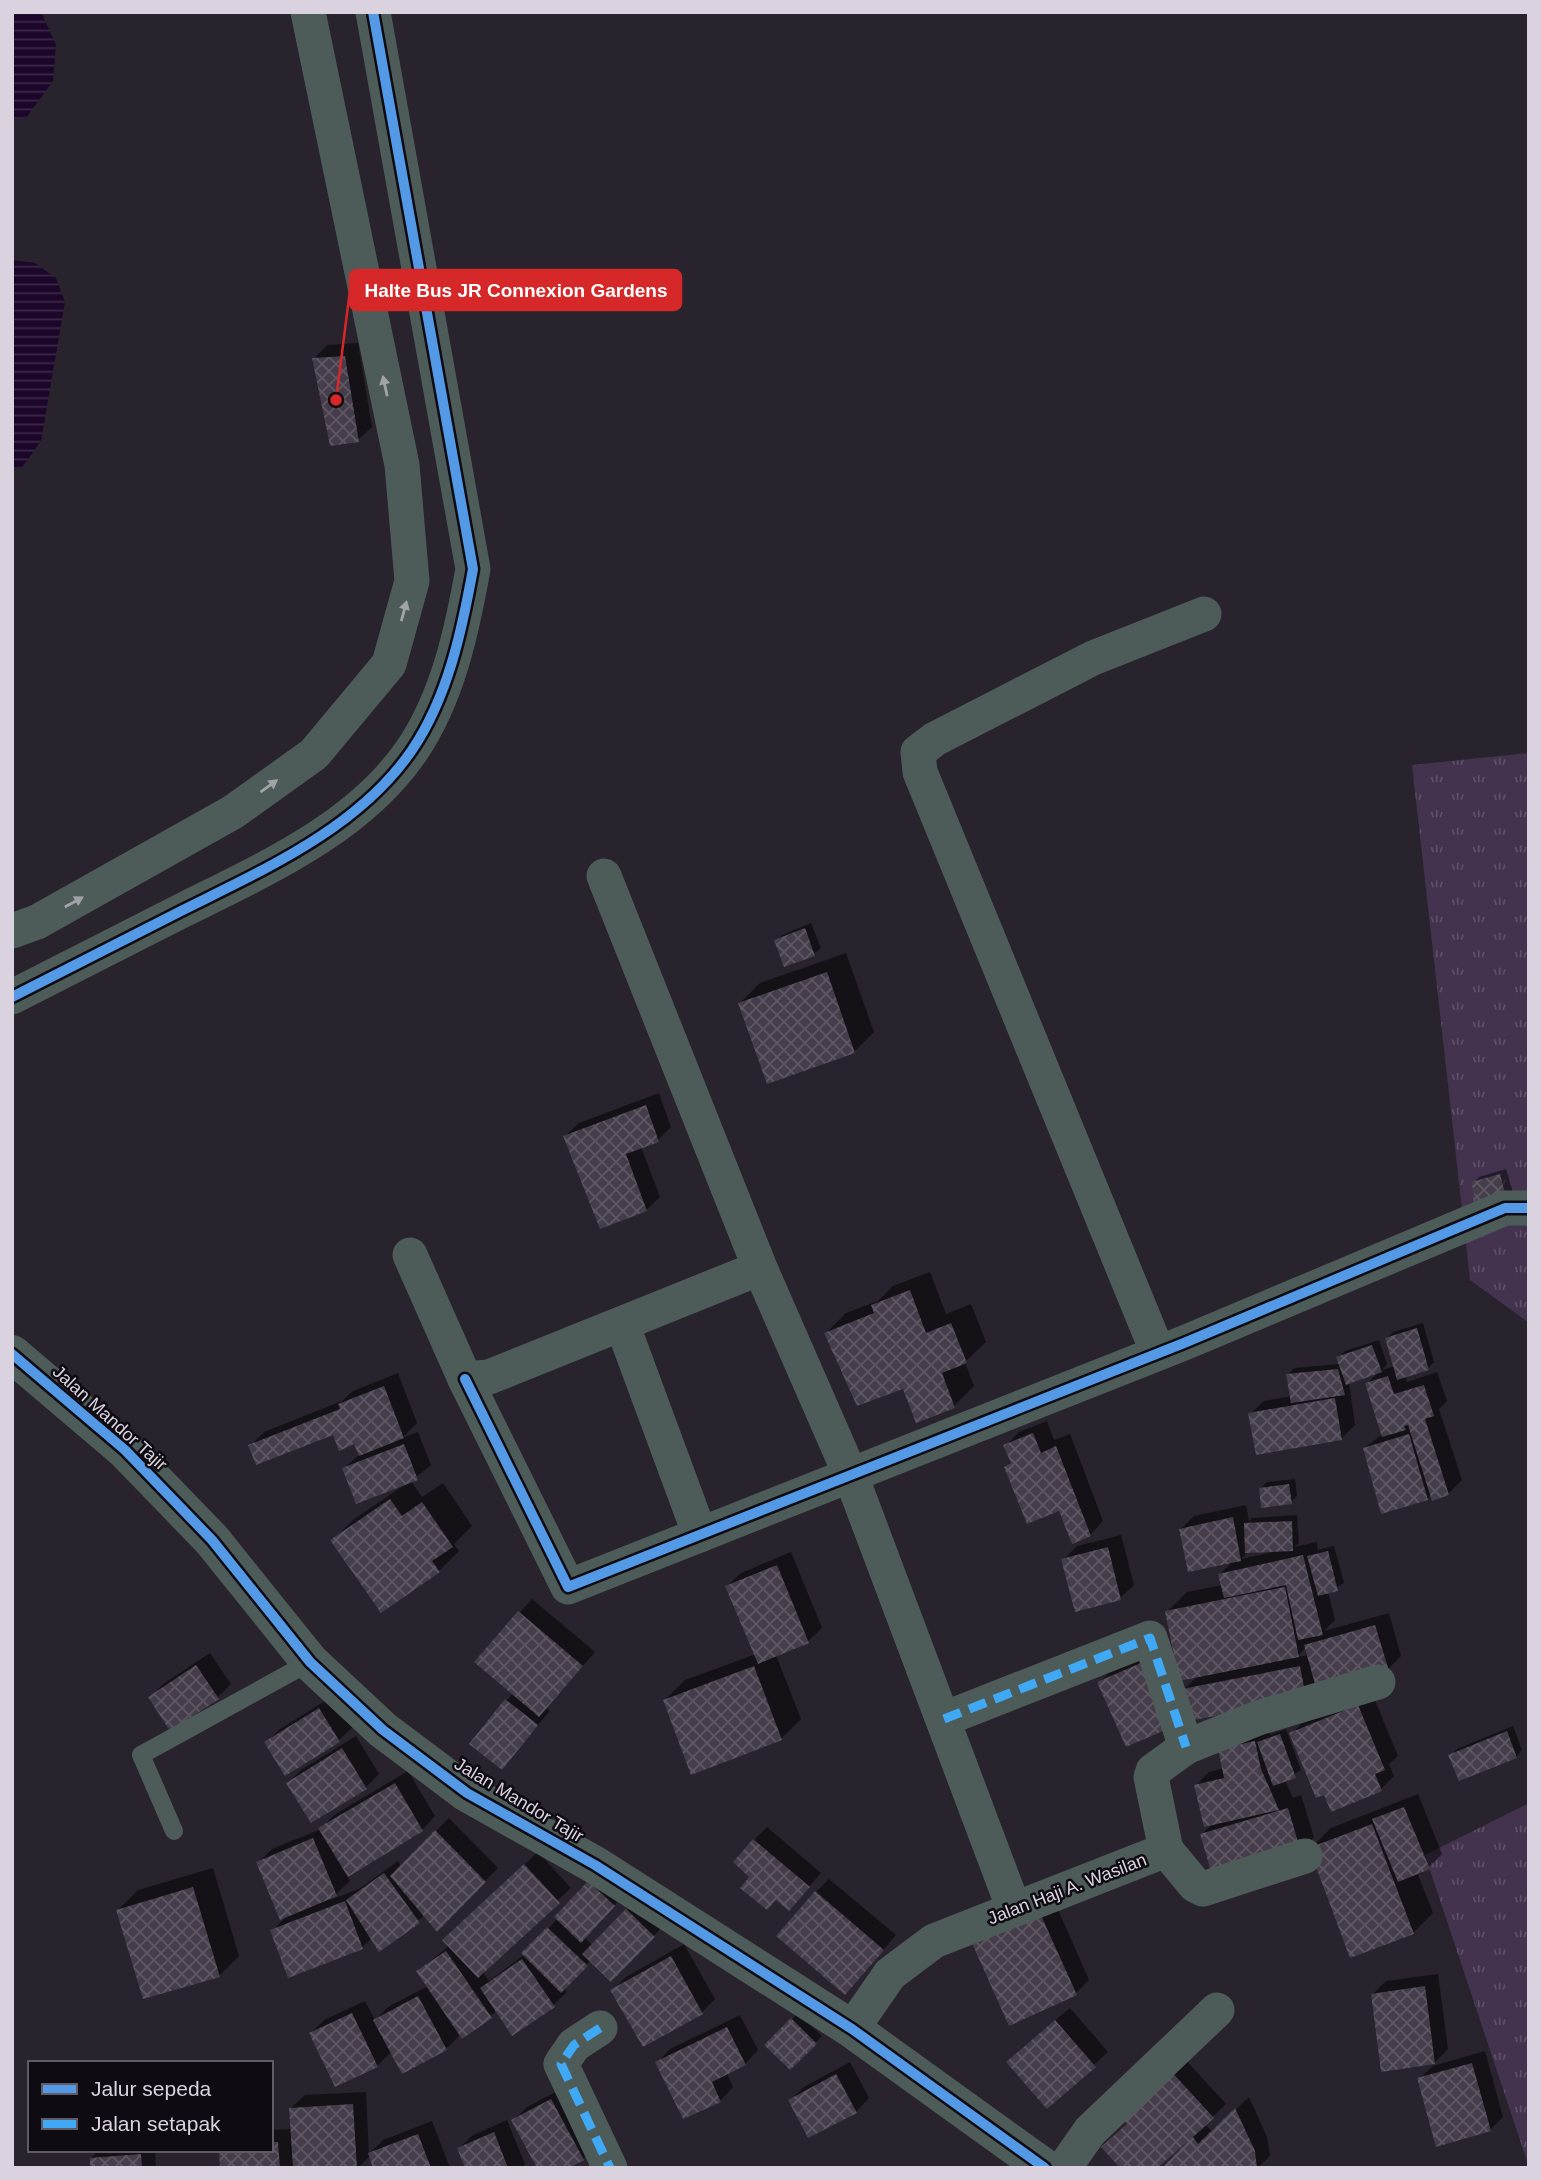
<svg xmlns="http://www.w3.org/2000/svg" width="1541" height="2180" viewBox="0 0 1541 2180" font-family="Arial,sans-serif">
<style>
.grass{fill:url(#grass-tufts)}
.water{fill:url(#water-rules)}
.shadow{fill:#0007;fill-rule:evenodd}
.building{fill:url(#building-cross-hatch)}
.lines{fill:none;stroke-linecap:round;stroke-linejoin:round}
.service{stroke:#4e5c59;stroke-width:18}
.minor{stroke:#4e5c59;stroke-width:35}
.tertiary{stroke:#4e5c59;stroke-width:38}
.quiet{stroke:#3fa9f5;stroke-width:9;stroke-dasharray:18 9;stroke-linecap:butt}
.cycleway-casing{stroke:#0f0b13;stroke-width:15}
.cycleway{stroke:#5399e6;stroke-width:10}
.oneway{fill:#a2a3a9}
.labels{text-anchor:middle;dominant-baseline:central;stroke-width:5;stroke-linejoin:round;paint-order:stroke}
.street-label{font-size:18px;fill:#dad3df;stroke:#0f0b13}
.leader{fill:none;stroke:#d62828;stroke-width:2.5}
.callout-dot{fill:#d62828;stroke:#0f0b13;stroke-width:2.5}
.callout{fill:#d62828;stroke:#d62828;stroke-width:2.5}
.callout-label{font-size:19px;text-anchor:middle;font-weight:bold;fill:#fff}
</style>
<defs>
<pattern id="grass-tufts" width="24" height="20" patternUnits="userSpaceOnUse" patternTransform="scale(1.75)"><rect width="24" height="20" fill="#43334e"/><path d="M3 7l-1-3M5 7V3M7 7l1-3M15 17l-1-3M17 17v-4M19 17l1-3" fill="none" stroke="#5e5067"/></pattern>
<pattern id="water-rules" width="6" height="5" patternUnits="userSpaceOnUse" patternTransform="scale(1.75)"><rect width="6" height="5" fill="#1c0629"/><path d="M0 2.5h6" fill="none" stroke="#3c2948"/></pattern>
<pattern id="building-cross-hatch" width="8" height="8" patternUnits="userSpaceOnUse" patternTransform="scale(1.75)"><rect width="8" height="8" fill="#453d4a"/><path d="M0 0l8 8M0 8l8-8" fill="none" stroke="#5f5864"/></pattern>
</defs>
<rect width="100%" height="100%" fill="#28232c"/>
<g class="grass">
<path d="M1529,753V1323L1470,1280L1412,765Z"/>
<path d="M1529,1803V2167L1425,1855Z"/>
</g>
<g class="water">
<path d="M12,12H41L56,45L53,81L26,118L12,120Z"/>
<path d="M12,260L35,263L56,278L65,302L41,441L23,466L12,471Z"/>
</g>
<g class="shadow">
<path d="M358,343L372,427L358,440L314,359L327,345Z"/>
<path d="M811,923L821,948L814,954L785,965L776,941L782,935Z"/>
<path d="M846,953L874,1032L854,1052L740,1003L760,983Z"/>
<path d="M659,1093L671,1127L658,1140L641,1147L660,1197L646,1210L565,1136L579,1123Z"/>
<path d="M1506,1169L1514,1196L1473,1183L1479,1177Z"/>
<path d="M930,1272L946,1314L971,1304L986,1342L965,1362L974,1386L954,1406L904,1387L841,1372L826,1333L846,1313L878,1301L893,1286Z"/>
<path d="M1423,1323L1434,1362L1428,1368L1405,1375L1407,1382L1437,1372L1447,1401L1439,1409L1462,1480L1449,1493L1433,1499L1432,1494L1427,1499L1364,1448L1383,1434L1367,1384L1379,1371L1349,1382L1355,1425L1341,1439L1250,1414L1264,1401L1291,1396L1288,1374L1294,1368L1340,1364L1338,1358L1345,1351L1379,1340L1387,1364L1382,1370L1395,1366L1387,1338L1393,1332Z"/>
<path d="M398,1373L417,1423L402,1438L418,1432L431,1465L411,1481L422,1497L443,1483L472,1526L454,1544L459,1551L439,1571L333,1540L353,1520L403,1486L344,1468L360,1454L355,1442L334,1433L250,1446L264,1432L342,1401L353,1391Z"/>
<path d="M1047,1421L1054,1440L1070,1434L1103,1521L1090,1535L1006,1467L1012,1461L1005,1446L1019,1432Z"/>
<path d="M1295,1479L1297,1496L1291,1502L1261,1488L1267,1482Z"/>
<path d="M1246,1505L1249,1521L1252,1518L1297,1515L1299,1543L1294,1547L1317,1542L1318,1550L1334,1546L1344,1583L1328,1592L1335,1620L1324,1631L1389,1613L1401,1656L1388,1669L1305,1696L1184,1689L1198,1676L1167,1612L1187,1592L1222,1585L1220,1574L1233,1561L1181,1529L1194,1516ZM1273,1550V1552L1241,1559L1249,1551ZM1306,1647L1309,1655L1297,1657Z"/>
<path d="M1121,1535L1134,1585L1120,1598L1063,1560L1077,1546Z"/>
<path d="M791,1552L822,1628L808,1641L776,1655L801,1719L781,1739L665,1700L685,1680L756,1654L727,1586L741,1573Z"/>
<path d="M532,1599L595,1652L546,1708L550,1711L501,1768L471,1744L513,1693L476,1661Z"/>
<path d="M1157,1650L1171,1726L1099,1683L1113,1669Z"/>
<path d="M210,1653L231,1684L218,1697L150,1698L163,1684Z"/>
<path d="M1372,1693L1398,1756L1389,1764L1394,1776L1381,1789L1291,1734L1305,1720Z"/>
<path d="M333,1696L353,1727L339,1740L286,1773L267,1742L280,1729Z"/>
<path d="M1513,1726L1522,1750L1516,1757L1451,1755L1457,1749Z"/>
<path d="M1268,1729L1270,1735L1286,1729L1301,1770L1285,1780L1293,1798L1301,1795L1314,1837L1301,1850L1202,1834L1213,1823L1196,1785L1209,1772L1224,1768L1220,1750Z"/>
<path d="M356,1736L379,1774L366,1787L312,1821L288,1783L301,1770Z"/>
<path d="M408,1771L435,1816L422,1830L347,1875L350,1881L330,1900L359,1889L398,1861L401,1866L449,1818L498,1868L437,1929L425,1915L380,1950L372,1938L362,1947L289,1975L272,1931L288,1915L258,1863L272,1849L321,1829L334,1815Z"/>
<path d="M1418,1794L1442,1854L1429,1867L1417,1872L1433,1913L1413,1933L1311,1848L1331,1828Z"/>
<path d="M767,1827L821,1873L802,1895L752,1877L754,1840Z"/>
<path d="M538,1852L571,1888L482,1971L489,1981L525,1954L603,1869L627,1892L584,1937L593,1946L640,1897L667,1922L611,1980L591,1960L564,1988L567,1992L553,2005L497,2011L461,2034L446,2049L392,2051L377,2066L311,2033L324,2020L365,2001L375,2020L388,2007L428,1986L418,1971L450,1945L457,1927Z"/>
<path d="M213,1868L239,1956L219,1976L118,1910L138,1890Z"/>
<path d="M829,1879L896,1935L858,1980L816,1892Z"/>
<path d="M1053,1898L1089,1980L1076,1993L986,1928Z"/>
<path d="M684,1944L715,1999L702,2012L613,1990L626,1977Z"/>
<path d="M1438,1974L1448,2049L1434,2063L1372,1995L1386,1981Z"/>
<path d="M1070,2008L1108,2052L1047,2107L1022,2048Z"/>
<path d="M798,2013L822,2036L790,2068L767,2045Z"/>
<path d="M740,2015L758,2050L745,2064L727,2073L733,2087L720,2101L657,2063L670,2049Z"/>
<path d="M1485,2051L1503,2117L1490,2130L1419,2079L1433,2066Z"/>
<path d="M1182,2056L1226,2104L1205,2124L1212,2132L1249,2097L1267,2137L1270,2156L1258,2168H1164L1182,2148L1129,2123Z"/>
<path d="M850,2062L869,2098L856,2112L790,2100L804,2087Z"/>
<path d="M565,2087L596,2145L583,2159L513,2121L527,2107Z"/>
<path d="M366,2092L369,2154L383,2140L432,2121L450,2168H375L371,2155L358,2168H221L271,2150V2130L292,2129L291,2108L305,2095Z"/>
<path d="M507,2120L525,2164L522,2168H467L459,2148L473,2135Z"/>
<path d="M99,2150H155L156,2168H92L91,2158Z"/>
</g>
<g class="building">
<path d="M345,356L359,442L330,446L312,358Z"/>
<path d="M805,928L815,956L784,967L774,940Z"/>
<path d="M827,972L855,1053L767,1084L738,1003Z"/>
<path d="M646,1105L659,1142L626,1154L647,1211L600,1229L563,1136Z"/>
<path d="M1500,1174L1508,1204L1479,1213L1471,1182Z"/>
<path d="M910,1290L926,1333L951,1323L967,1363L942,1373L955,1408L916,1423L903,1389L857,1406L824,1333L874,1313L871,1305Z"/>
<path d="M1417,1328L1429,1370L1397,1380L1385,1338Z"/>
<path d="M1372,1345L1382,1372L1346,1385L1336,1357Z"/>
<path d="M1338,1369L1345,1395L1291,1403L1286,1374Z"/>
<path d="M1388,1376L1394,1394L1424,1385L1434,1416L1425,1419L1449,1495L1432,1501L1408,1425L1404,1426L1406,1430L1382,1437L1365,1383Z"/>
<path d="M384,1386L404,1438L359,1456L354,1444L339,1451L333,1435L256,1465L248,1445L340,1409L338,1404Z"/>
<path d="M1335,1398L1342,1440L1256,1455L1248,1413Z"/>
<path d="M1033,1433L1041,1453L1056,1446L1091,1536L1072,1544L1059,1511L1027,1524L1004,1467L1011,1463L1003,1445Z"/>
<path d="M1409,1434L1428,1500L1381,1514L1363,1448Z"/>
<path d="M404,1444L418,1480L356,1504L342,1468Z"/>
<path d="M1289,1484L1292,1504L1261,1508L1259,1488Z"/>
<path d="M390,1499L402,1516L422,1502L453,1547L432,1561L440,1572L381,1613L330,1540Z"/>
<path d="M1233,1517L1241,1561L1188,1572L1179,1529Z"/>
<path d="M1292,1521L1293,1551L1245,1553L1244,1523Z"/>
<path d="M1108,1547L1121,1600L1075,1612L1061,1559Z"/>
<path d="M1328,1551L1338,1591L1318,1596L1307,1556Z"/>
<path d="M1303,1555L1323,1635L1298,1640L1286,1585L1224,1598L1218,1574Z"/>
<path d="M777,1565L809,1643L758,1664L725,1586Z"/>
<path d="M1285,1587L1299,1657L1179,1681L1165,1611Z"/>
<path d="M518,1611L583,1666L539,1717L474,1662Z"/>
<path d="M1375,1625L1389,1671L1317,1691L1304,1645Z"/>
<path d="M1143,1662L1172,1727L1126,1747L1097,1682Z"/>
<path d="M196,1665L219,1699L170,1731L148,1697Z"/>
<path d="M754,1666L782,1740L691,1775L663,1700Z"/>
<path d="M1300,1666L1306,1698L1189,1721L1182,1689Z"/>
<path d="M505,1699L538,1725L502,1770L469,1744Z"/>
<path d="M1358,1705L1385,1770L1375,1774L1382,1791L1331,1812L1324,1795L1316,1798L1289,1733Z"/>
<path d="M319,1708L340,1742L285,1776L264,1742Z"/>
<path d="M1507,1731L1517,1758L1459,1781L1448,1755Z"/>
<path d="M1280,1734L1296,1778L1273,1786L1257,1742Z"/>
<path d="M1255,1741L1261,1769L1279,1810L1204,1827L1194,1785L1224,1778L1218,1749Z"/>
<path d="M342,1748L367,1789L311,1823L286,1783Z"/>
<path d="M395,1783L423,1831L348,1877L318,1828Z"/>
<path d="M1404,1807L1430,1869L1398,1882L1372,1819Z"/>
<path d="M1288,1808L1301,1852L1213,1878L1200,1834Z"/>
<path d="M1372,1824L1414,1934L1350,1958L1309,1848Z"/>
<path d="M435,1830L486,1882L437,1932L390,1876Z"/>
<path d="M313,1838L337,1896L280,1920L256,1862Z"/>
<path d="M753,1839L810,1887L789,1911L776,1900L767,1910L740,1888L749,1877L733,1862Z"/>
<path d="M524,1864L560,1903L478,1978L442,1940Z"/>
<path d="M384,1873L420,1923L379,1952L346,1900Z"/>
<path d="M588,1881L615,1906L581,1943L554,1917Z"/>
<path d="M193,1887L220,1977L143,1999L116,1910Z"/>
<path d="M815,1891L884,1950L845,1995L776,1936Z"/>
<path d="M345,1901L363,1949L288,1978L270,1930Z"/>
<path d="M626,1909L655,1937L611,1982L582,1954Z"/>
<path d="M1039,1911L1077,1995L1009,2026L971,1941Z"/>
<path d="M547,1927L588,1966L561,1993L521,1953Z"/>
<path d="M446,1951L492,2018L462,2039L416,1971Z"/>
<path d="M671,1956L703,2014L643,2047L610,1990Z"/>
<path d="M522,1959L555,2007L512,2036L480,1988Z"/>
<path d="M1425,1986L1435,2064L1381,2072L1371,1994Z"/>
<path d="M418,1996L447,2050L402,2074L373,2020Z"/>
<path d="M352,2013L378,2067L335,2087L309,2033Z"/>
<path d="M791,2018L817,2044L790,2070L764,2045Z"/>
<path d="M1055,2020L1096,2067L1047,2109L1006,2062Z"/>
<path d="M727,2027L746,2065L712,2082L721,2102L683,2119L655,2062Z"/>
<path d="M1472,2063L1491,2131L1436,2147L1417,2078Z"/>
<path d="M1168,2068L1214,2118L1193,2137L1198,2144L1235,2108L1255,2151L1257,2168H1162L1186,2143L1157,2168H1120L1101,2147L1127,2124L1118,2113Z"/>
<path d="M836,2074L857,2113L808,2138L788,2100Z"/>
<path d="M551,2099L584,2160L569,2168H537L511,2120Z"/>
<path d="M353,2104L357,2168H293L289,2108Z"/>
<path d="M494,2132L508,2168H465L457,2148Z"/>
<path d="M418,2134L431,2168H373L368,2153Z"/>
<path d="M271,2142H278L280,2168H220L219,2150H271Z"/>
<path d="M141,2154L142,2168H90V2158Z"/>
</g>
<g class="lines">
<path class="service" d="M174,1831L141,1755L310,1662"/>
<g class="minor">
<path d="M604,876L760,1268L851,1476L1014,1909"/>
<path d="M12,931L37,922L233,812L314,754L389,664L412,581L402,465L308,12"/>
<path d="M12,997C69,968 126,939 183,910C265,869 359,828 412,750C448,697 462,630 473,569L373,12"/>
<path d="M410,1255L465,1379L489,1377L760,1268"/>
<path d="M622,1324L700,1535"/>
<path d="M1158,1353L920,772L918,752L935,739L1093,658L1204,614"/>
<path d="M465,1379L568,1587L1184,1343L1505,1208H1529"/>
<path d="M944,1719L1150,1638L1186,1747"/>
<path d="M1166,1850L1195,1885L1203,1889L1305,1856"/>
<path d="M600,2028L574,2045L561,2064L610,2168"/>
<path d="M852,2029L890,1974L934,1941L1166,1850L1151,1777L1153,1771L1186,1747L1258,1718L1378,1682"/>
<path d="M1064,2168L1090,2131L1217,2010"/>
</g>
<path class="tertiary" d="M12,1354L125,1450L212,1540L310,1662L383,1730L467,1793L595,1865L852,2029L1045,2168"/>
<g class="quiet">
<path d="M944,1719L1150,1638L1186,1747"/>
<path d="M600,2028L574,2045L561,2064L610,2168"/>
</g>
<g class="cycleway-casing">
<g id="cycleway">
<path d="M12,997C69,968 126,939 183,910C265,869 359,828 412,750C448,697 462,630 473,569L373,12"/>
<path d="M12,1354L125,1450L212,1540L310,1662L383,1730L467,1793L595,1865L852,2029L1045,2168"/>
<path d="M465,1379L568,1587L1184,1343L1505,1208H1529"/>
</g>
</g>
<use href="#cycleway" class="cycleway"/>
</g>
<defs><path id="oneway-solid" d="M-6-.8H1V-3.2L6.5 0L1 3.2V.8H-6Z" transform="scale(1.75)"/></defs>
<g class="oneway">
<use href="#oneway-solid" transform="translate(385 386) rotate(-102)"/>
<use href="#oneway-solid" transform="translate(404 611) rotate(-75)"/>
<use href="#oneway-solid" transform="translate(269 786) rotate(-36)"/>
<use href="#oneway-solid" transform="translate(74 902) rotate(-29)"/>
</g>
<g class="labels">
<g class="street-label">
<text transform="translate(110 1418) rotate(42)">Jalan Mandor Tajir</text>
<text transform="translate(519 1800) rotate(31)">Jalan Mandor Tajir</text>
<text transform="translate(1067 1889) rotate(-21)">Jalan Haji A. Wasilan</text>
</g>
</g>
<path class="leader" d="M336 400L350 290"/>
<circle class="callout-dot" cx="336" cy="400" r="7"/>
<rect class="callout" x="350" y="270" width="331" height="40" rx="7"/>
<g class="callout-label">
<text x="516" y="297">Halte Bus JR Connexion Gardens</text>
</g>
<rect width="1541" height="2180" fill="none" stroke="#dad3df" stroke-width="28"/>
<rect x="28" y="2061" width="245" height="91" fill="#0f0b13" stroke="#605b65" stroke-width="2"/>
<rect x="42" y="2084" width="35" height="10" fill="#5399e6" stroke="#605b65" stroke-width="2"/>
<text x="91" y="2096" font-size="21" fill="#dad3df">Jalur sepeda</text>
<rect x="42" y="2119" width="35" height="10" fill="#3fa9f5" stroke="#605b65" stroke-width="2"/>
<text x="91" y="2131" font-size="21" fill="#dad3df">Jalan setapak</text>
</svg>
